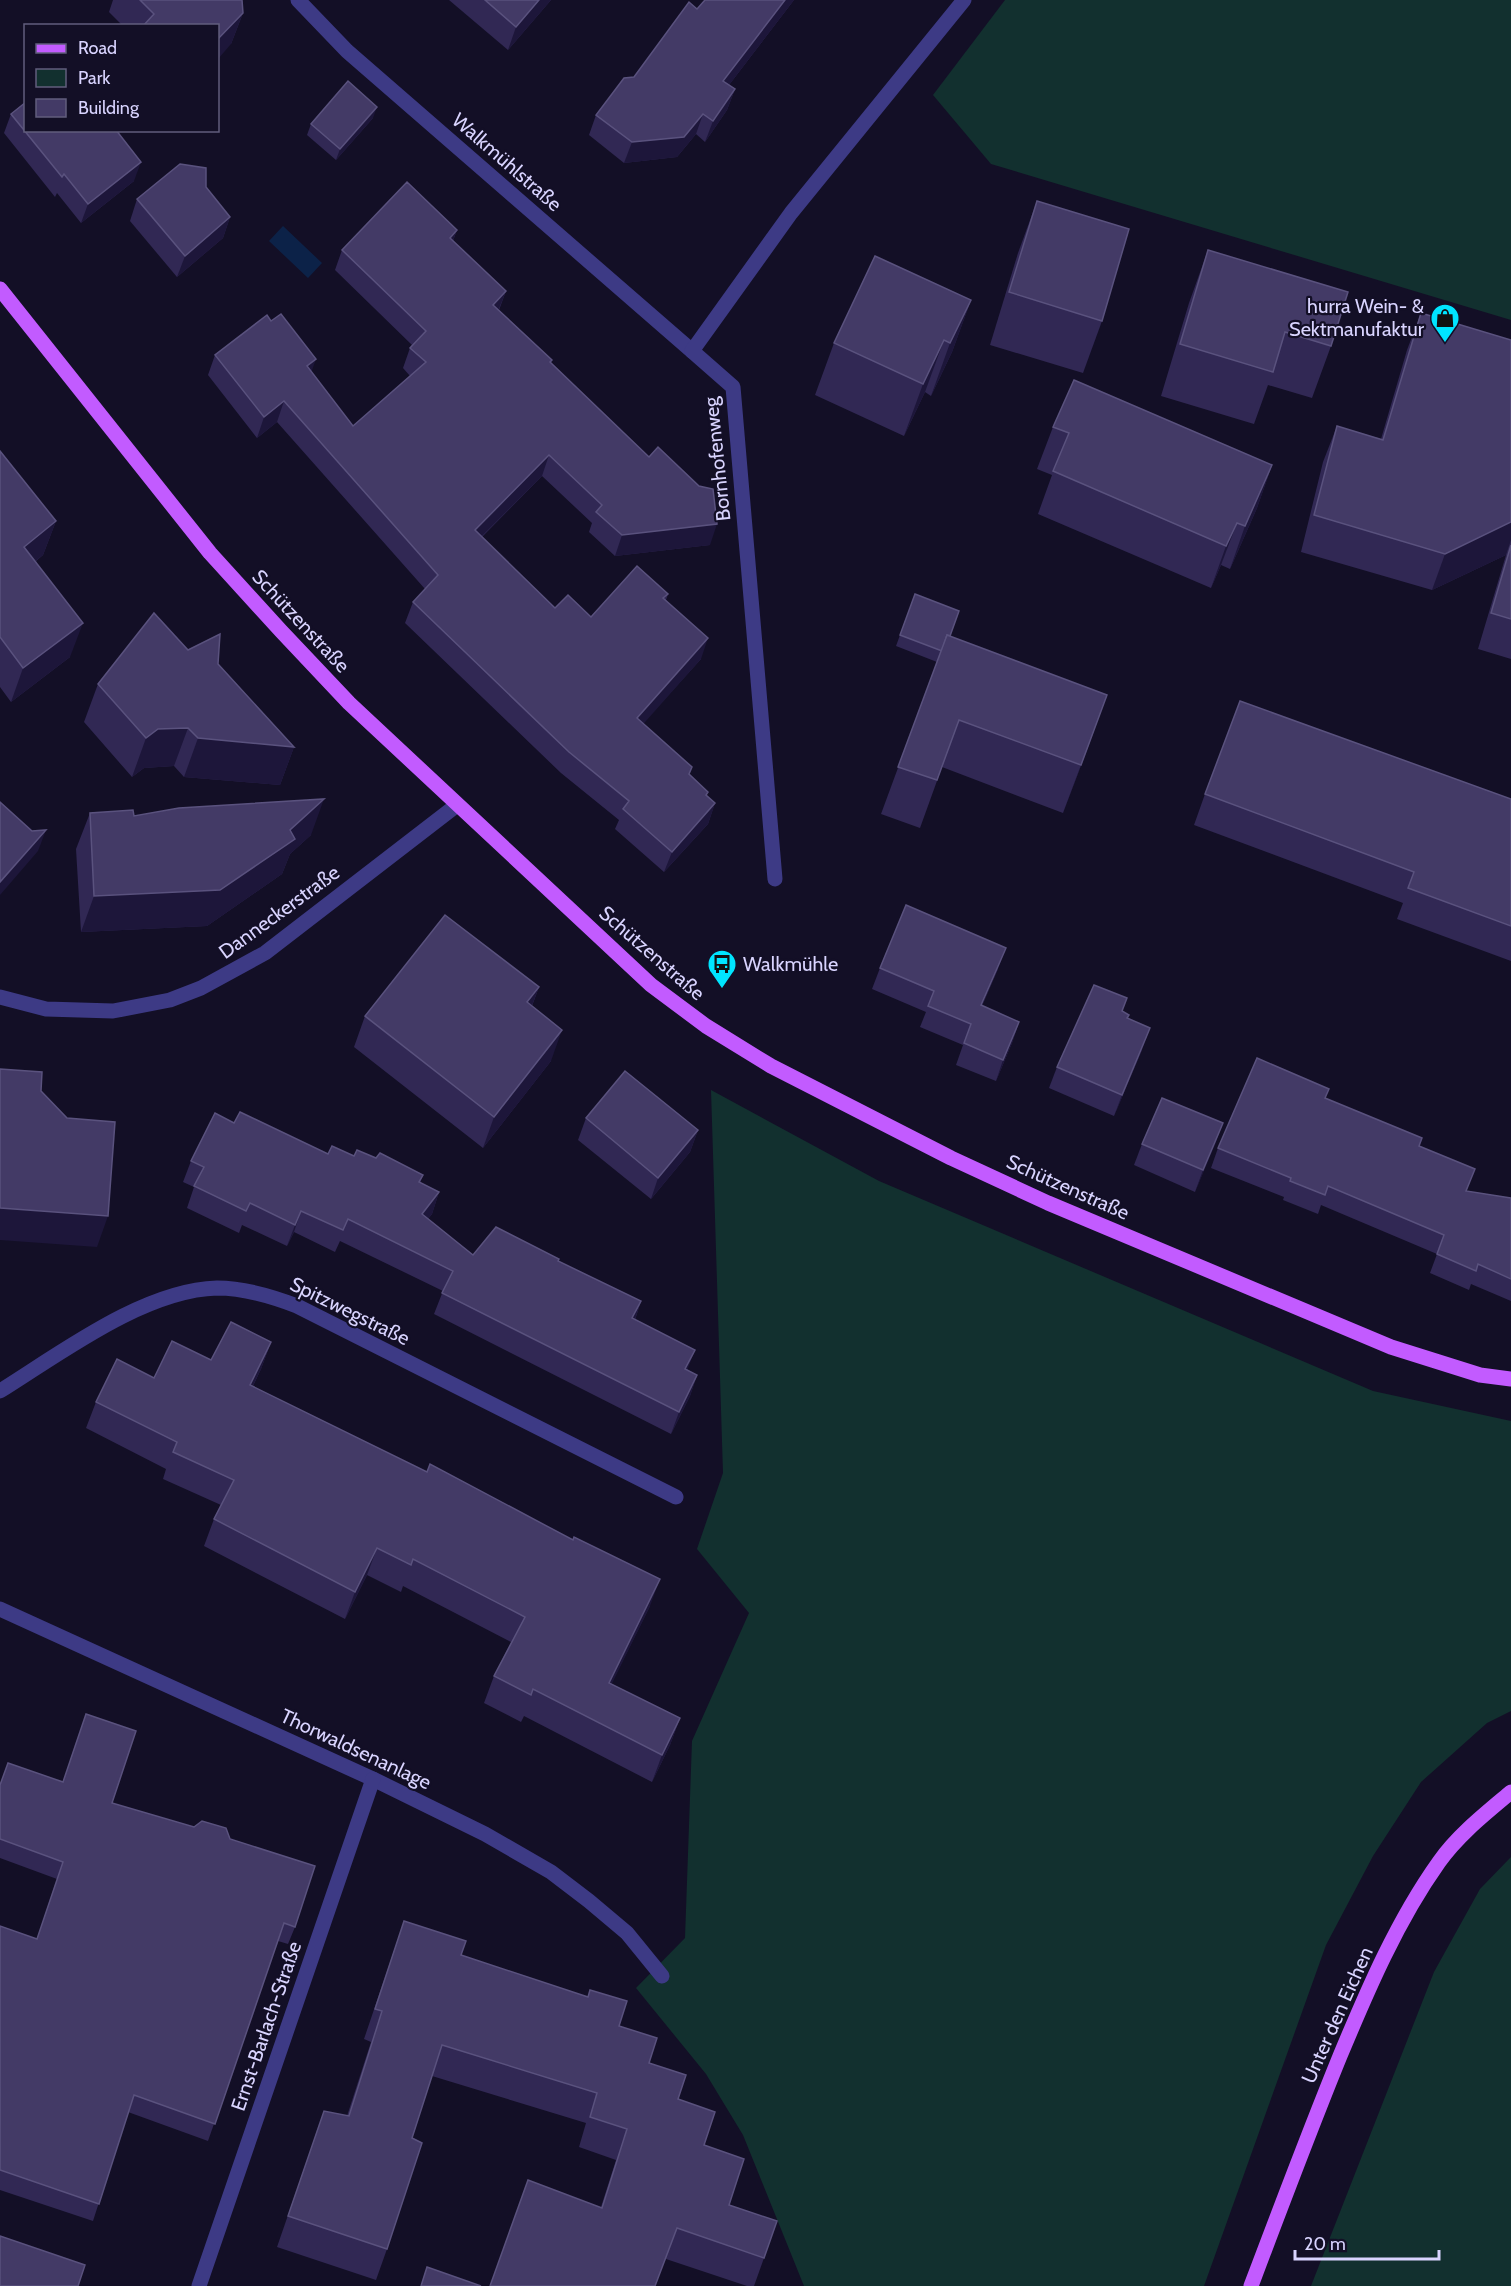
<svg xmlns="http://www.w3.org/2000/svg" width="1511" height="2286" viewBox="0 0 1511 2286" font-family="Cabin,sans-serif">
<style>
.green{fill:#12302f}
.water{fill:#0c2248}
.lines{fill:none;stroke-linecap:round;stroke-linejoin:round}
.minor{stroke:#3d3a85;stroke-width:15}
.primary{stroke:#c25bff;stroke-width:15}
.wall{fill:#312854}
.shaded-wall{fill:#1d163a}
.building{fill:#433a66;stroke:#5a527e;stroke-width:1.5}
.labels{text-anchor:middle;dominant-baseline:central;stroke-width:4.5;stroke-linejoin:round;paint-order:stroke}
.street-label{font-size:20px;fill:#d9d4ff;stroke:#130f26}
.poi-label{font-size:20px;fill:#d9d4ff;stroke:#130f26;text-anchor:end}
</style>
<rect width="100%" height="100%" fill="#130f26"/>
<g class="green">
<path d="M1005,0H1511V320L991,164L933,95Z"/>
<path d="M711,1090L879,1181L1373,1391L1511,1421V1711L1487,1723L1421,1782L1373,1856L1326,1945L1204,2286H804L743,2135L706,2074L636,1988L685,1938L692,1741L749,1613L697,1549L723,1473Z"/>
<path d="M1511,1857V2286H1311L1434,1972L1480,1889Z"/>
</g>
<path class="water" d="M283,226L322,263L308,278L269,241Z"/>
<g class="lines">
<g class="minor">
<path d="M298,0L347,51L692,351"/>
<path d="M775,879L733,387L692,351L791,213L964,0"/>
<path d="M0,997L46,1009L113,1011L170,1000L201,988L265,953L457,805"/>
<path d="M0,1391C61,1353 144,1290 217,1288C245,1288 271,1296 297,1306L676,1497"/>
<path d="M0,1609L373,1779L485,1834L551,1872L589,1901L627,1933L662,1976"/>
<path d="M199,2286L373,1779"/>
</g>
<g class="primary">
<path d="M0,289L210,553L281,631L349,703L651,985L706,1026L771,1066L951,1158L1048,1203L1391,1347L1480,1375L1511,1379"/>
<path d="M1251,2286C1280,2209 1309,2132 1340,2056C1368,1989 1397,1921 1439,1862C1458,1835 1486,1813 1511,1792"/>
</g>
</g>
<g class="wall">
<path d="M113,0H242L243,13L231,44L218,26H123L109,12Z"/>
<path d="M449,0H551L508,50Z"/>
<path d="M794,0L729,85L735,89L727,110L705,142L696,134L677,157L624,163L589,135L596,115L634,77L697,9Z"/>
<path d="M11,114L134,181L81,223L57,193L55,197L4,133Z"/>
<path d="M373,118L336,160L307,135L311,124Z"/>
<path d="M206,187L230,217L223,238L177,277L130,221L137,199Z"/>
<path d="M1037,201L1102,321L1083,373L990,345L1018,253Z"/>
<path d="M457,230L453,241L506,291L499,310L552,360L551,363L710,545L615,556L589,532L592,523L542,476L482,537L555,608L591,617L668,594L666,600L701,659L643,723L689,774L707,796L715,803L708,824L664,872L615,829L619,820L561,773L405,623L413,602L425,589L277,422L257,438L208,375L215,355L311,372L353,426L410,376L403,368L410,348L412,345L335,270L342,250Z"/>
<path d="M1208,250L1331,346L1312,398L1268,385L1254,424L1161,396L1189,303Z"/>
<path d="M971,300L952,352L931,396L925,392L904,436L815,395L834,343Z"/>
<path d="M1421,313L1511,340V659L1478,649L1506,555L1432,590L1301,552L1323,462L1337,426L1381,439L1407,350Z"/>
<path d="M1053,427L1272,465L1257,508L1230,569L1221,565L1211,588L1038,514L1052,475L1037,469Z"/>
<path d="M0,451L56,521L43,555L36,561L70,657L11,702L0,687Z"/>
<path d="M915,594L950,636L1090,742L1063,813L942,767L920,828L881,814L937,662L896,646Z"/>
<path d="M188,650L218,664L294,747L280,785L184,777L174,766L144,768L132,777L84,722L98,684Z"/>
<path d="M1205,794L1511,799V961L1397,919L1403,903L1194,825Z"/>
<path d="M90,813L134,816L311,835L290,854L282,874L207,926L81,932L76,849Z"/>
<path d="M880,968L998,969L982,1006L1019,1022L1012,1043L996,1081L956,1065L963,1045L920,1027L926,1012L872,989Z"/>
<path d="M539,987L532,1006L551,1061L483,1148L354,1047L365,1016Z"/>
<path d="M1122,1011L1127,1018L1142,1050L1114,1116L1049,1088L1057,1067Z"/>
<path d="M1325,1098L1422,1138L1419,1146L1467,1191L1511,1198V1301L1471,1284L1469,1290L1430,1273L1437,1254L1321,1205L1318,1214L1283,1200L1284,1197L1211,1168L1218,1148Z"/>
<path d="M586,1118L698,1130L690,1152L651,1199L578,1140Z"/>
<path d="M234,1123L328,1154L376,1158L423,1175L420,1183L439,1192L432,1214L428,1219L473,1255L558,1261L641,1301L635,1320L688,1370L697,1375L690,1396L671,1434L434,1314L443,1291L340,1241L335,1252L294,1232L287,1246L242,1225L239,1233L187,1208L194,1187L183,1182L191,1161Z"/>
<path d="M1223,1123L1195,1192L1134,1165L1142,1144Z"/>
<path d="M271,1342L261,1369L253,1386L650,1606L611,1684L680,1718L670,1745L652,1782L524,1716L521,1722L484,1703L494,1676L511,1642L403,1586L401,1592L367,1575L345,1619L204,1546L214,1519L221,1505L163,1479L166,1469L86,1428L96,1402L154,1378Z"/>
<path d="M0,1784L112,1803L230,1839L295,1927L288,1944L278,1941L208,2141L128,2112L93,2221L0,2190V1926L37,1939L57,1879L0,1858Z"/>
<path d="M404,1921L461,1955L619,2026L678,2099L704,2145L729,2205L764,2258L754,2286H747L666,2259L601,2207L616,2160L579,2147L586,2123L432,2076L412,2138L387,2249L376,2280L277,2247L324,2111L347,2116L371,2042L364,2039Z"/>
</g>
<g class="shaded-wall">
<path d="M539,0H551L508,50L516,27Z"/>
<path d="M785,0H794L716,102L723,81Z"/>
<path d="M243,13L231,44L218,59V39Z"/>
<path d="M735,89L727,110L705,142L713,121Z"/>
<path d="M377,107L373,118L336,160L340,149Z"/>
<path d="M703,114L696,134L677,157L624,163L632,142Z"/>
<path d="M141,162L134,181L81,223L88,204Z"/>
<path d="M230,217L223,238L177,277L185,256Z"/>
<path d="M457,230L449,251L450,238Z"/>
<path d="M506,291L498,311L493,305Z"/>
<path d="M971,300L952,352L931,396L950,343Z"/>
<path d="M944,340L925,392L904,436L923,384Z"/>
<path d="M316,359L309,379L307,366Z"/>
<path d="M284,401L277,422L257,438L264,417Z"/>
<path d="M549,455L542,476L467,551L475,530Z"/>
<path d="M1272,465L1257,508L1230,569L1245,526Z"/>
<path d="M56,521L43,555L12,580L24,547Z"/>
<path d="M1511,522V540L1506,555L1432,590L1445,554Z"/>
<path d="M1237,523L1221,565L1211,588L1226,546Z"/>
<path d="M717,524L710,545L615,556L622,535Z"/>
<path d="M83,623L70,657L11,702L23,668Z"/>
<path d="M708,638L701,659L630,739L637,718Z"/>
<path d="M1107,695L1090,742L1063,813L1081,765Z"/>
<path d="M188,728L174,766L144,768L132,777L146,738L158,729Z"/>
<path d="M198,738L294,747L280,785L184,777Z"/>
<path d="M324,799L311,835L290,854L282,874L207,926L81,932L94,896L290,830Z"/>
<path d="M715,803L708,824L664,872L672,852Z"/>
<path d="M46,830L38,851L0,895V882Z"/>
<path d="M1006,948L998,969L973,1026L981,1005Z"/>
<path d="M539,987L527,1018V1002Z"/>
<path d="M1019,1022L1012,1043L996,1081L1003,1060Z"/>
<path d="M1150,1028L1142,1050L1114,1116L1122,1095Z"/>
<path d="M562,1030L551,1061L483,1148L494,1117Z"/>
<path d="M1223,1123L1215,1145L1195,1192L1203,1170Z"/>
<path d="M698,1130L690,1152L651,1199L658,1178Z"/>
<path d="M439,1192L432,1214L414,1236L422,1214Z"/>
<path d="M0,1208L108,1216L97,1247L0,1240Z"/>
<path d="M301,1211L294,1232L287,1246L295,1225Z"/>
<path d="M641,1301L634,1322L632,1318Z"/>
<path d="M271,1342L261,1369L240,1412L250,1385Z"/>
<path d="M695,1350L687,1371L685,1369Z"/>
<path d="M697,1375L690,1396L671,1434L679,1412Z"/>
<path d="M377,1548L367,1575L345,1619L355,1592Z"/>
<path d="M660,1579L650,1606L599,1710L609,1683Z"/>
<path d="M680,1718L670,1745L652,1782L662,1755Z"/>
</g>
<g class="building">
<path d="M140,0H242L243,13L218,39V26H143L154,14Z"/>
<path d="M485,0H539L516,27Z"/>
<path d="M705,0H785L723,81L735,89L713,121L703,114L684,137L632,142L596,115L624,78L634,77L689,2L697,9Z"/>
<path d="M348,81L377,107L340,149L311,124Z"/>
<path d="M26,102V130H116L141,162L88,204L64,174L62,177L11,114Z"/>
<path d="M180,164L206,168V187L230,217L185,256L137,199Z"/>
<path d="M407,182L457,230L450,238L506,291L493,305L552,360L550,362L649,457L658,447L699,486L713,489L717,524L622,535L596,512L602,505L549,455L475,530L555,608L568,595L591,617L637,566L668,594L663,598L708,638L637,718L692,767L689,774L708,792L706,795L715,803L672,852L623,809L629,801L569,752L413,602L438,575L284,401L264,417L215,355L267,315L271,321L281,314L316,359L307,366L353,426L426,362L410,348L426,331L342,250Z"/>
<path d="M1037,201L1129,229L1102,321L1009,292Z"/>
<path d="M1208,250L1348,292L1331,346L1285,332L1273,372L1180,344Z"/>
<path d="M875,256L971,300L950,343L944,340L923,384L834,343Z"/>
<path d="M1421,313L1511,340V522L1445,554L1314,515L1337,426L1383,440Z"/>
<path d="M1074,380L1272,465L1245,526L1237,523L1226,546L1053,471L1069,433L1053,427Z"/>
<path d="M0,451L56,521L24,547L83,623L23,668L0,637Z"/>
<path d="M1511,545V619L1491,613Z"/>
<path d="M915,594L959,611L950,636L947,635L942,651L900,635Z"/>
<path d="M154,613L188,650L220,634L218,664L294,747L198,738L188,728L158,729L146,738L98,684Z"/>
<path d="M947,635L1107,695L1081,765L959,720L937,780L898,767Z"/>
<path d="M1240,701L1511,799V926L1408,888L1414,872L1205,794Z"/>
<path d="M324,799L290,830L295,839L220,890L94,896L90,813L133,810L134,816L179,808Z"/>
<path d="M0,802L32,831L46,830L0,882Z"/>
<path d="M906,905L1006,948L981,1005L1019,1022L1003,1060L964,1043L971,1024L928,1006L934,991L880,968Z"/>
<path d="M445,915L539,987L527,1002L562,1030L494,1117L365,1016Z"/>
<path d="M1094,985L1127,998L1122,1011L1129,1015L1127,1018L1150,1028L1122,1095L1057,1067Z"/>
<path d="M1257,1058L1329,1089L1325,1098L1422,1138L1419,1146L1475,1169L1466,1191L1511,1198V1279L1478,1264L1476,1271L1437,1254L1444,1235L1328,1186L1325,1195L1290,1181L1291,1178L1218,1148Z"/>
<path d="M0,1069L42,1072L41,1091L67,1118L115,1122L108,1216L0,1208Z"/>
<path d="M625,1071L698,1130L658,1178L586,1118Z"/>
<path d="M1162,1098L1223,1123L1203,1170L1142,1144Z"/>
<path d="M240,1112L328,1154L332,1146L354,1156L357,1150L376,1158L380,1153L423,1175L419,1182L439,1192L422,1214L473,1255L496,1227L559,1259L558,1261L641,1301L632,1318L695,1350L685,1369L697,1375L679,1412L442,1293L453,1271L348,1219L343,1230L301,1211L295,1225L250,1203L246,1211L194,1186L204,1167L191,1161L215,1113L234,1123Z"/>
<path d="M231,1322L271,1342L250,1385L427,1472L430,1464L573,1540L574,1537L660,1579L609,1683L680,1718L662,1755L533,1689L531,1695L494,1676L525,1617L413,1559L411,1565L377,1548L355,1592L214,1519L234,1480L173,1452L177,1442L96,1402L117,1359L154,1378L172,1341L211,1360Z"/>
<path d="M86,1714L136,1731L112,1803L194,1827L202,1821L226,1828L230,1839L315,1866L295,1927L284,1923L215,2124L134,2095L99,2204L0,2170V1926L37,1939L63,1862L0,1839V1785L8,1763L63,1782Z"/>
<path d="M404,1921L466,1941L461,1955L588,1997L590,1990L627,2001L619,2026L657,2038L649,2063L686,2075L678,2099L715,2112L704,2145L744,2159L729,2205L777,2221L764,2258L677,2228L655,2286H490L528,2180L602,2208L627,2129L590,2117L597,2093L442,2045L412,2138L422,2143L387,2249L288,2216L324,2111L349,2116L382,2011L375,2009Z"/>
<path d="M0,2236L85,2265L78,2286H0Z"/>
<path d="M427,2267L481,2286H421Z"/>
</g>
<defs>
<g id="shop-pin" transform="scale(1.5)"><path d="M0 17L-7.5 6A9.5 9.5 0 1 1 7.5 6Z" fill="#00e5ff" stroke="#130f26"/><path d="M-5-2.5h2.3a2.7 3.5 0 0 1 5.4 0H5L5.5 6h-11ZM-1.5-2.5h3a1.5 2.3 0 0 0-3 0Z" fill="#111"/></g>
<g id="bus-pin" transform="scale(1.5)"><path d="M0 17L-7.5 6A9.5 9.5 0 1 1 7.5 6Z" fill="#00e5ff" stroke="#130f26"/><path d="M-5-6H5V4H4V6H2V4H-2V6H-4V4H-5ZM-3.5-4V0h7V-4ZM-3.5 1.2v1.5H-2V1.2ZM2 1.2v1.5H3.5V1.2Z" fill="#111"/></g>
</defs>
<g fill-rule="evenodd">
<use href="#shop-pin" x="1445" y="318"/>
<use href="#bus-pin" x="722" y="964"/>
</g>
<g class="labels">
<g class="street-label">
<text transform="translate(507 162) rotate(41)">Walkmühlstraße</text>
<text transform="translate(717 459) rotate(-96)">Bornhofenweg</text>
<text transform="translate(301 621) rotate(47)">Schützenstraße</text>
<text transform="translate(279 912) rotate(-36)">Danneckerstraße</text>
<text transform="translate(652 953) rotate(41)">Schützenstraße</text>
<text transform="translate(1068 1187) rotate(24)">Schützenstraße</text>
<text transform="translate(350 1311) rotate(26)">Spitzwegstraße</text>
<text transform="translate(356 1749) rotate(25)">Thorwaldsenanlage</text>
<text transform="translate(1337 2015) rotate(-66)">Unter den Eichen</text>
<text transform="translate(266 2026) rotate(-71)">Ernst-Barlach-Straße</text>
</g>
<g class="poi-label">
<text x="1424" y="306">hurra Wein- &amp;<tspan x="1424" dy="23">Sektmanufaktur</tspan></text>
<text x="743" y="964" text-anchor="start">Walkmühle</text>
</g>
</g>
<rect x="24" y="24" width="195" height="108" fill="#130f26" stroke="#625e7d" stroke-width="1.5"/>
<rect x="36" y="44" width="30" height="9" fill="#c25bff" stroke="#625e7d" stroke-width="1.5"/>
<text x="78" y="54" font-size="18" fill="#d9d4ff">Road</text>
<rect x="36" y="69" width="30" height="18" fill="#12302f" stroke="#625e7d" stroke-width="1.5"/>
<text x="78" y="84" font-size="18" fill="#d9d4ff">Park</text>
<rect x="36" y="99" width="30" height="18" fill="#433a66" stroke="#625e7d" stroke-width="1.5"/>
<text x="78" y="114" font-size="18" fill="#d9d4ff">Building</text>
<path d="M1295 2250v9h144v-9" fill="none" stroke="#d9d4ff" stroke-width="3"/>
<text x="1304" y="2250" font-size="18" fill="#d9d4ff" stroke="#130f26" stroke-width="4.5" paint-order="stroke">20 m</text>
</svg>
